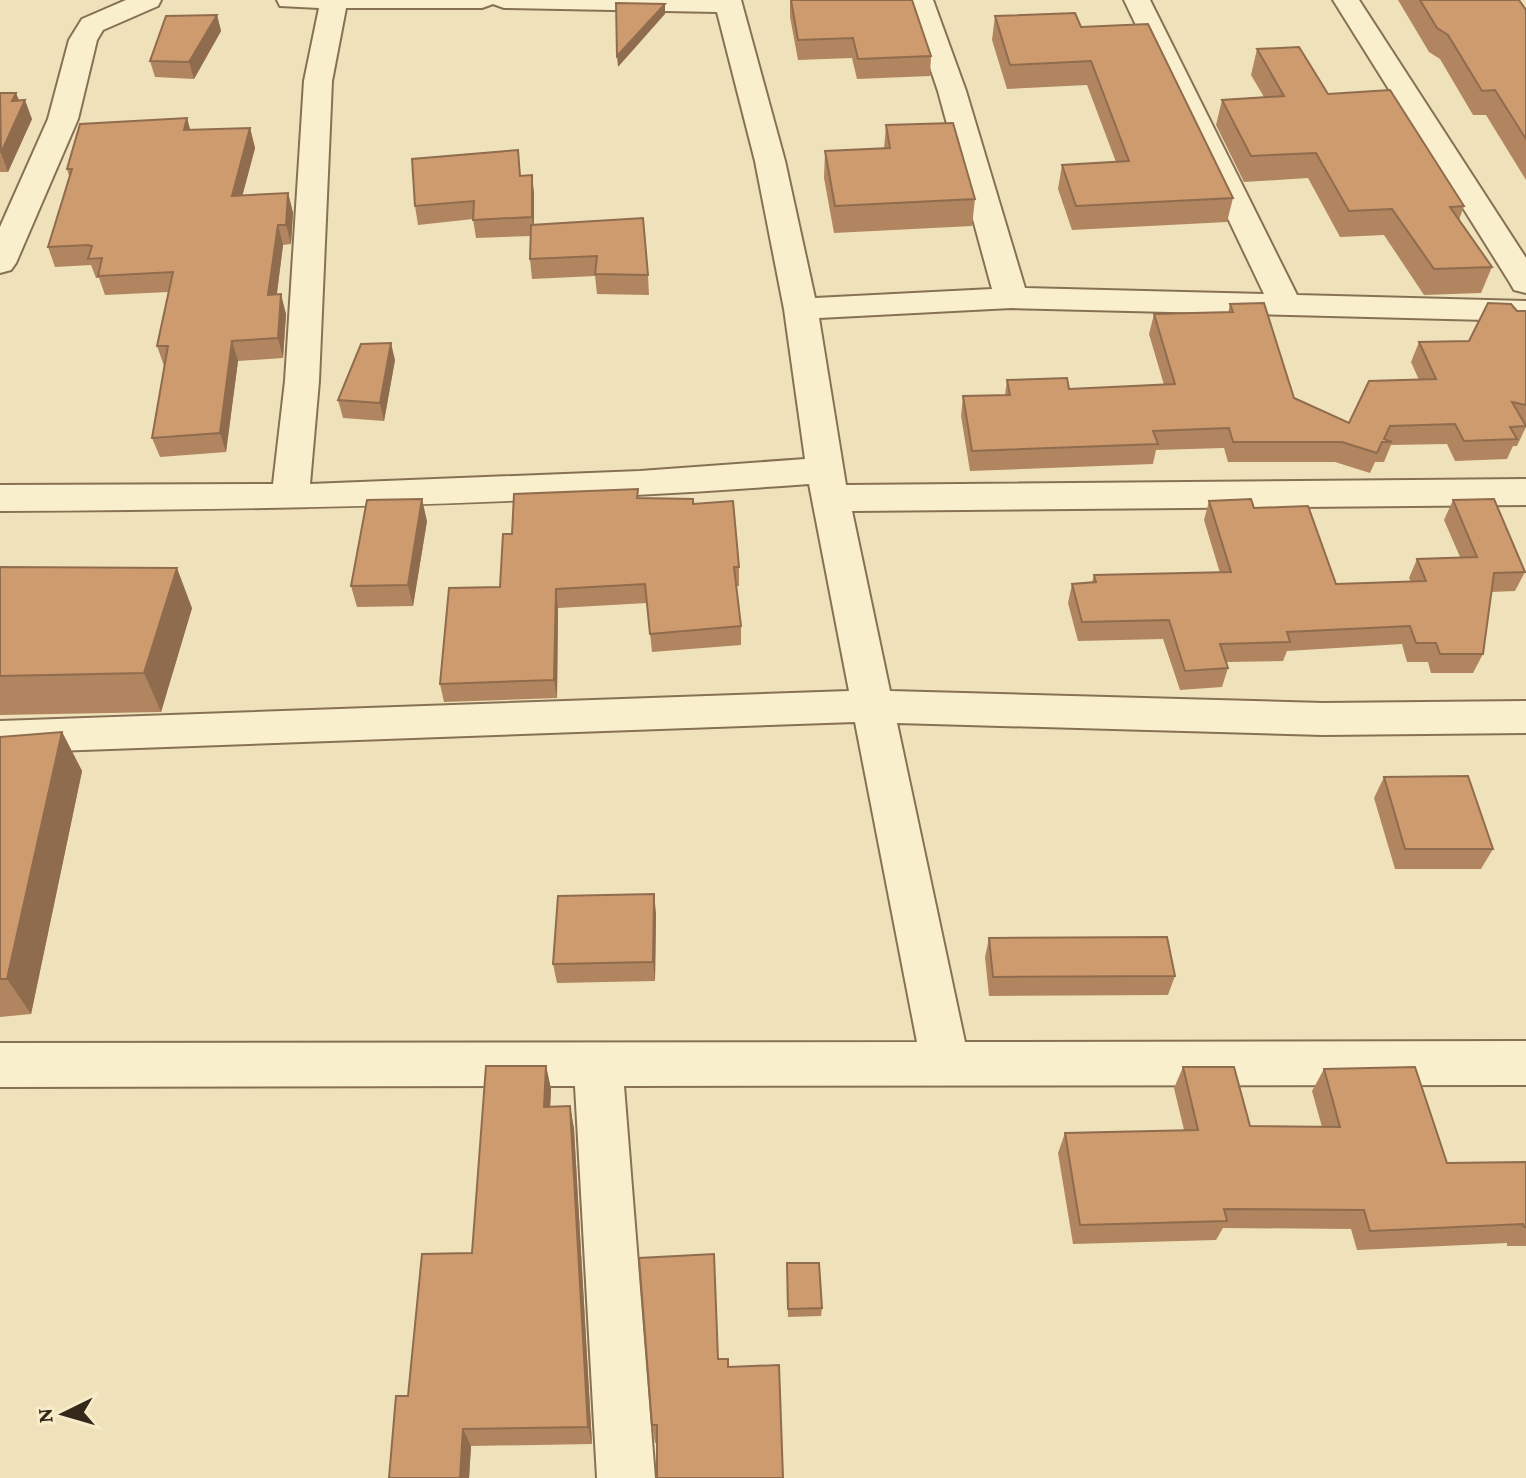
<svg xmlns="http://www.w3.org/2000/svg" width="1526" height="1478" viewBox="0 0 1526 1478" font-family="'Crimson Pro',serif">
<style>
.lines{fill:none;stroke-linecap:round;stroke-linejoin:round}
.minor-casing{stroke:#867154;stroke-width:4}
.minor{fill:#faefcd;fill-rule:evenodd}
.wall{fill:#b1855f}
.shaded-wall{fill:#906c4e}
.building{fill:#ce9b6f;stroke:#906c4e;stroke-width:2}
</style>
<rect width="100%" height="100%" fill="#efe2ba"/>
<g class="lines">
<g class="minor-casing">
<g id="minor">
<path d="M126,0H161L158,6L103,30L97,40L78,119L16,263L11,270L0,273V227L48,119L69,40L82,19Z"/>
<path d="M277,0H741L785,161L815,298L992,289L938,91L907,0H933L966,91L1025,288L1264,294L1124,0H1150L1297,295L1526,301V321L1011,308L819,318L846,485L1526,479V505L852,511L890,691L1323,703L1526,701V733L1323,735L897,723L965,1042L1526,1041V1085L624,1086L655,1478H597L575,1086L0,1087V1043L917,1042L855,722L0,753V721L849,691L809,484C540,504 270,510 0,511V485L273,484L285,381L304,81L319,8L280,6ZM493,4L504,8L717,12L755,161L784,309L805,459L640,471L310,484L319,381L332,81L346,8H482Z"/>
<path d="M1333,0H1359L1526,258V293L1514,290L1510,283Z"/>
</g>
</g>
<use href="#minor" class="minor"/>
</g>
<g class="wall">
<path d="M790,0L931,56L930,76L857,79L852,58L798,60L790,17Z"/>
<path d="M1398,0H1519L1526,10V180L1486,115H1473L1440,59L1429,52Z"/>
<path d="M217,15L221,31L194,79L155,77L150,61Z"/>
<path d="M995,16L1081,27L1233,198L1227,222L1072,230L1058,189L1062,165L1116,162L1087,85L1007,89L992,40Z"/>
<path d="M1257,49L1328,94L1464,206L1459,220L1492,267L1481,293L1424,295L1384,235L1340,237L1308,178L1244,182L1216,125L1222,100L1264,97L1251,75Z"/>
<path d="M0,93L19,101L32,119L8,172H0Z"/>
<path d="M187,118L190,130L250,128L255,148L242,196L288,193L293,213L291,244L283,245L277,294L286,314L283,358L238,361L226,452L160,457L152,438L164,366L157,346L169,292L105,295L99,278H96L91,265L55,267L48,247L69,176L67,169Z"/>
<path d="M886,125L975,199L972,226L834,233L824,178L825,151L884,149Z"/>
<path d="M532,175L534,194V224L648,275L649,295L597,294L595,276L532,279L530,259L531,236L476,238L473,219L418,225L415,206L521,176Z"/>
<path d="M1230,304L1294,398L1349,423L1419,380L1411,362L1419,342L1469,341L1517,311H1526V427L1517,446H1513L1507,459L1455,461L1447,444L1391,445L1384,462H1375L1370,473L1335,462H1228L1224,448L1156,450L1153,464L970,471L961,416L963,396L1005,395L1007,380L1069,389L1164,385L1149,334L1154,314L1228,313Z"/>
<path d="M395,360L384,421L343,418L338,400Z"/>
<path d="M638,489V498L693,504L739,567V586H736L741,626V645L652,652L647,603L558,608L557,698L444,702L440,684L500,587L512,534Z"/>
<path d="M1453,500L1525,572L1515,591L1491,592L1483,654L1473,673H1431L1428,662H1407L1402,644L1287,651L1283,661L1226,662L1228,668L1222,687L1180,690L1163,639L1078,641L1068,603L1072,584L1092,582L1094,575L1220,573L1204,520L1209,501L1254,508L1336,584L1411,582L1409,578L1417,559L1460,557L1444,520Z"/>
<path d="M427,521L413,606L357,607L351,586Z"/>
<path d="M0,567L192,608L161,712L0,715Z"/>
<path d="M62,732L82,771L31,1014L0,1017V737Z"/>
<path d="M1384,777L1493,849L1481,869H1395L1374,798Z"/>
<path d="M656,913L655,981L557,983L553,964Z"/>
<path d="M989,938L1175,976L1168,995L989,996L985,957Z"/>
<path d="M546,1066L551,1089L550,1107L570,1106L574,1129L592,1444L471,1446L469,1478H389L472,1253Z"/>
<path d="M1183,1067L1250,1126L1322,1127L1312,1091L1324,1069L1447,1163L1526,1162V1246H1507V1243L1357,1250L1351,1229L1223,1228L1216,1240L1073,1244L1058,1153L1065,1133L1184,1130L1174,1088Z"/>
<path d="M714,1254L657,1443H655L652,1425Z"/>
<path d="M787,1263L822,1308L821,1316L788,1317Z"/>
</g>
<g class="shaded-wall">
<path d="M665,4V14L618,67L617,56Z"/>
<path d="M217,15L221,31L194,79L189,62Z"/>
<path d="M16,93L22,107L25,100L32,119L8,172L1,153L12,101Z"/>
<path d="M187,118L192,137L184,130Z"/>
<path d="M250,128L255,148L237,216L232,196Z"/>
<path d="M532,175L534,194V235L532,217Z"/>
<path d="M288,193L293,213L291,244L286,225Z"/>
<path d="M278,225L283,245L274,315L268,295Z"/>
<path d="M281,294L286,314L283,358L278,338Z"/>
<path d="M232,341L238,361L226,452L220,433Z"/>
<path d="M391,343L395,360L384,421L380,403Z"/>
<path d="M422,499L427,521L413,606L408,585Z"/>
<path d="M177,568L192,608L161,712L144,673Z"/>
<path d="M556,589L558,608L557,698L554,680Z"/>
<path d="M62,732L82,771L31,1014L7,979Z"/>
<path d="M654,894L656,913L655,981L653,962Z"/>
<path d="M546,1066L551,1089L549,1130L544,1107Z"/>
<path d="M570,1106L574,1129L592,1444L588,1427Z"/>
<path d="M463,1429L471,1446L469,1478H460Z"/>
</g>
<g class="building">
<path d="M791,0H912L931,56L858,59L853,38L798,40Z"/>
<path d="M1420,0H1519L1526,10V139L1495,90L1482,91L1448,35L1437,28Z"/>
<path d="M616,3L665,4L617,56Z"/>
<path d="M1075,13L1081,27L1148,24L1233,198L1076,206L1062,165L1129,161L1091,61L1010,65L995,16Z"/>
<path d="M217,15L189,62L150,61L166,16Z"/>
<path d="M1299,47L1328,94L1390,90L1464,206L1450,207L1492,267L1434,269L1392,209L1349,211L1316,153L1251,156L1222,100L1284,96L1257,49Z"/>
<path d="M0,93H16L12,101L25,100L1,153Z"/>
<path d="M187,118L184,130L250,128L232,196L288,193L286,225H278L268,295L281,294L278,338L232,341L220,433L152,438L168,346H157L173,272L98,276L102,258L88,259L92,246L88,245L48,247L72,169H67L80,124Z"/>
<path d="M953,123L975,199L835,206L825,151L890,148L886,125Z"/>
<path d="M518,150L520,176L532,175V217L473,220L474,201L415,206L412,159Z"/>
<path d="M643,218L648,275L595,274L597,256L530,259L531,225Z"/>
<path d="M1264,303L1294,398L1349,423L1369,381L1436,379L1419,342L1469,341L1488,303L1511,304L1517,311H1526V405L1512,402L1526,426L1510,427L1517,439L1464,441L1455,424L1390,426L1384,439L1392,442H1382L1377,453L1342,442H1233L1229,428L1153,431L1158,444L972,451L963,396L1010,395L1007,380L1067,378L1069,389L1175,384L1154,314L1233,312L1230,304Z"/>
<path d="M391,343L380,403L338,400L361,344Z"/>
<path d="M638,489L637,498L693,499V504L733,501L739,567H734L741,626L650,634L645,584L556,589L554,680L440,684L449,588L500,587L503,534H512L514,494Z"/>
<path d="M422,499L408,585L351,586L367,500Z"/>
<path d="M1251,499L1254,508L1308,506L1336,584L1426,581L1417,559L1477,557L1453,500L1494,499L1525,572L1494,573L1483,654H1440L1436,643H1416L1410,626L1287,632L1290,642L1220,644L1228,668L1185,671L1169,620L1082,622L1072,584L1096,582L1094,575L1231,572L1209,501Z"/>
<path d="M0,567L177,568L144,673L0,676Z"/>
<path d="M62,732L7,979H0V737Z"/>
<path d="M1468,776L1493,849H1405L1384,777Z"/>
<path d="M654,894L653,962L553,964L558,896Z"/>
<path d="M1167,937L1175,976L993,977L989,938Z"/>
<path d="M486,1066H546L544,1107L570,1106L588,1427L463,1429L460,1478H389L396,1396H408L422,1254L472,1253Z"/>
<path d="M1183,1067H1234L1250,1126L1340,1127L1324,1069L1415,1067L1447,1163L1526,1162V1227H1524L1523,1224L1370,1231L1364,1210L1224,1209L1227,1221L1080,1225L1065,1133L1198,1130Z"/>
<path d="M714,1254L718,1359H728V1367L779,1365L783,1478H657V1425H652L639,1258Z"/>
<path d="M787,1263H819L822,1308L788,1309Z"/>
</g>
<g transform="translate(64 1414) rotate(265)" stroke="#f6ecca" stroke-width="6" paint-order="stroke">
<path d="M0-6L14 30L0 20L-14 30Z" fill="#34281a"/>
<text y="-12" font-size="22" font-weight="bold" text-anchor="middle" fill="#34281a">N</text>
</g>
</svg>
